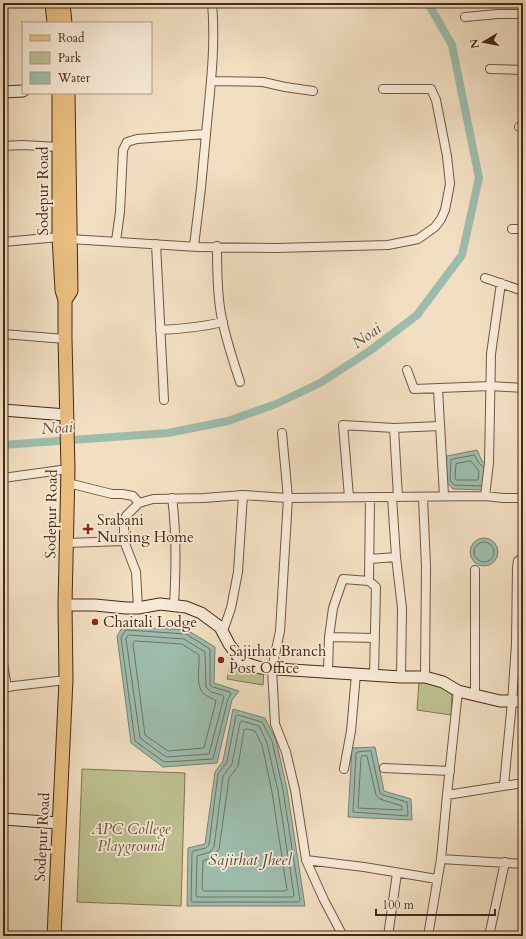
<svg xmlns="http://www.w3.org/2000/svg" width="526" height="939" viewBox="0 0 526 939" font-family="Cardo,serif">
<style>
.green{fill:#bdc191;stroke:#847453}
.water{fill:#9cbdad;stroke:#7b8170}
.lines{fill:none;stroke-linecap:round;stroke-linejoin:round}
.shore{stroke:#737261;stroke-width:1}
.canal{stroke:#9cbdad;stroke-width:8}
.street-casing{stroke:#745640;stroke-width:10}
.secondary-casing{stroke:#4a2815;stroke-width:13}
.primary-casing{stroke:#4a2815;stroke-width:15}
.street{stroke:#f7ead7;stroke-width:8}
.secondary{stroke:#f7ead7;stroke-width:11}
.primary{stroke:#e9c081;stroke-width:13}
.poi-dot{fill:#8f2418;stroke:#f7ead7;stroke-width:1.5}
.labels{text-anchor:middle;stroke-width:3.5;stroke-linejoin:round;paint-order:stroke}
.street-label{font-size:15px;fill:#4a2815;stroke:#f7ead7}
.poi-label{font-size:15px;fill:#4a2815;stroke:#f7ead7;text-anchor:start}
.park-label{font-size:15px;font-style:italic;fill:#674e34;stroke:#f7ead7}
.water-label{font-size:16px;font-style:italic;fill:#5e4d3b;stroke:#f7ead7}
</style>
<rect width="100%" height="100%" fill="#f2dfc2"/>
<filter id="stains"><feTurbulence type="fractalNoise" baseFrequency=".005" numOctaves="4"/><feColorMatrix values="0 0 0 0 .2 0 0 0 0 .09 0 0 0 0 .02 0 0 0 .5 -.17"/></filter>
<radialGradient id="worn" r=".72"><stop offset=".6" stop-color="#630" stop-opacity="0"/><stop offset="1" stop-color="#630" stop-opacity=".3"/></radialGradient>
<path class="green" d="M232,658L250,666L264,669L263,685L227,679Z
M419,682L437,683L452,692L451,715L417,710Z
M82,769L185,773L181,906L77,902Z"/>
<path class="water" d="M477,450L482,461L489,466L486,490L453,489L445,481L447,456Z
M470 552a14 14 0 1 1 28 0a14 14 0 1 1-28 0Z
M123,626L187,630L215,647L214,683L239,691L232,700L217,763L163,767L131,743L117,636Z
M233,709L265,718L276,740L287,789L305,906H187L188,848L205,844L215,772L223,761Z
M375,747L384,791L411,799L412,820L348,817L352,748Z"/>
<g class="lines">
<path class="shore" d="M471,461L479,471L478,480H456L455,478L456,464Z
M481,486L454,485L450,480L451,460L453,459L474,455L479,463L483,467
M474 552a10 10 0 1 1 20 0a10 10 0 1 1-20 0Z
M126,630L186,634L210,649V685L213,687L230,692L231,694L228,699L213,759L164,762L135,741L121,638Z
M129,635L184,639L205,652L206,687L211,692L222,695L224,697L209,754L166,757L140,738L126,639Z
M135,641L182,644L199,655C200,666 195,684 203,693C207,697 213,698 216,701L204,748L168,751L145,735L133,644Z
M238,715L262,722L272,741L283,790L300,900L298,902H193L191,901L192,853L193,851L206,848L209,845L218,774L227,762L236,716Z
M242,721L259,726L267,743L278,791L294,895L293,897H198L196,896L197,856L210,852L214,847L223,776L232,764L240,723Z
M247,729L255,731L262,745L272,792L287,890L285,891H204L202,889L203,861L214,856L219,849L229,778L238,766L244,730Z
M371,751L380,793L383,795L407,802L408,814L407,816L353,812L356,753L358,752Z
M367,756L376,795L380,799L402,806V810L358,808L361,758L362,756Z"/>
<path class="canal" d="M3,445L168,433L228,421L276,404L320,383L371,350L417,315L462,255L479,178L452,45L428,3"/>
<defs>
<path id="street" d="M465,17L498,14H523
M490,69L523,70
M212,81L263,82L285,87L313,91
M519,127H523
M3,146L22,145L59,147
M512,229H523
M116,241L120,212L123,150L127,142L137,139L206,134
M3,242L59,237L70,239L198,247L276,248L388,245L418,239L435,227L441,219L445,210L450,184L447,156L436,100L431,89H383
M156,244L164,400
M194,246C199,209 203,172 206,134C210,90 216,47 212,3
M217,246C217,269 217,292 221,314C225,337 233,360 240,382
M485,278L523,291
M160,330C182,329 202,327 223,322
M3,334L65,339
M407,370L414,389L491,386L523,388
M438,389L444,496
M394,428L398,497
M282,433L288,498L280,631L272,669L275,724L286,752L295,790L306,860L324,900L343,936
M3,478L68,469
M68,483L112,494H122L133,496L139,503
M243,495L288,498L485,496L503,498H523
M485,496L489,463L491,354L501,283
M349,497L343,425L394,428L440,426
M392,497L396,557L402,608L401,677
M423,497L426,566L425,677
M172,498C177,534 176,570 174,605
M124,541V526L126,516L139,503L153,499L204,498L243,495L238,572L231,608L223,631
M67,543L124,541L136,572L138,608
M370,559L396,557
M369,581L370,497
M329,637L375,638
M3,664L7,687
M328,672L329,637L333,608L343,579L369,581L376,587L374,675
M3,688L14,686L66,680
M458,691L447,795L523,783
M475,695V570
M384,768L450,771
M344,769L351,731L356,674
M504,785L512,702L516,644L517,567L518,561L523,557
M441,859L523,864
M306,860L364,867L437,879
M388,936L397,873
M428,936L441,859L447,795
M489,936L505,862"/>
<path id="secondary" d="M3,92L23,91
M3,410L66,415
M65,605H95L126,608H138L160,604L186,607L201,613L220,627L229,644L242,662L261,668L401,677H425L443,682L458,691L500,701H523
M3,819L59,823"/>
<path id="primary" d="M52,3L54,23
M63,3L65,23
M65,300L71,291L68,93
M54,936L66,680L65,605L68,469L65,339V300L62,290L59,237V93"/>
</defs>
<use href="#street" class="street-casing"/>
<use href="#secondary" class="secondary-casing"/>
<use href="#primary" class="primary-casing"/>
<use href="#street" class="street"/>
<use href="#secondary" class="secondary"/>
<use href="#primary" class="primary"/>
</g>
<g class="poi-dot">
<path d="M86 523h4v4h4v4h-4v4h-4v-4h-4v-4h4z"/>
<circle cx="95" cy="622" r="4"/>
<circle cx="221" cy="660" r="4"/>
</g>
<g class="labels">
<g class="street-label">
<text transform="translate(43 191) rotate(-90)" y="5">Sodepur Road</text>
<text transform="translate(51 514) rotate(-89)" y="5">Sodepur Road</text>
<text transform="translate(42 837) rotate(-87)" y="5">Sodepur Road</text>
</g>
<g class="poi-label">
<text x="97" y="525">Srabani<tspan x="97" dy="17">Nursing Home</tspan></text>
<text x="103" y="627">Chaitali Lodge</text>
<text x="229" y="656">Sajirhat Branch<tspan x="229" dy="17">Post Office</tspan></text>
</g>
<g class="park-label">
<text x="131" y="834">APC College<tspan x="131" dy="17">Playground</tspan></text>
</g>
<g class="water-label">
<text transform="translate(366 335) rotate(-36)" y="6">Noai</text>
<text transform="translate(57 427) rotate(-4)" y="6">Noai</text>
<text x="250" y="865">Sajirhat Jheel</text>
</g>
</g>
<rect width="526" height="939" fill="none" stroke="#f2dfc2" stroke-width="16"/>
<rect x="4" y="4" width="518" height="931" fill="none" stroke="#4a2815" stroke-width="2"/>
<rect x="8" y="8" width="510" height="923" fill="none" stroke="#4a2815"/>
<rect x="22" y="22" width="130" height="72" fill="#f7ead7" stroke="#b29c89"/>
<rect x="30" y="35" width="20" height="6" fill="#e9c081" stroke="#b29c89"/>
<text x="58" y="42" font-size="12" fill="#4a2815">Road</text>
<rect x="30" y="52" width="20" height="12" fill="#bdc191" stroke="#b29c89"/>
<text x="58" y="62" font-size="12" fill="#4a2815">Park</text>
<rect x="30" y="72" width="20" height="12" fill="#9cbdad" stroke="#b29c89"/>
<text x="58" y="82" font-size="12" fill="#4a2815">Water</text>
<g transform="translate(484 42) rotate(260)" stroke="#f7ead7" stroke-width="3" paint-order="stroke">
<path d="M0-3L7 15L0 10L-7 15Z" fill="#4a2815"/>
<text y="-6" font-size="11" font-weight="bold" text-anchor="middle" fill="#4a2815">N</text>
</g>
<path d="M376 909v6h119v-6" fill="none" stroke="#4a2815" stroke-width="2"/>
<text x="382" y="909" font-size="12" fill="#4a2815" stroke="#f7ead7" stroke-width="3" paint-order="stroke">100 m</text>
<rect width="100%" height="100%" filter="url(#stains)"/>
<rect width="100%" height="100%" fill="url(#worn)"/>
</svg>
